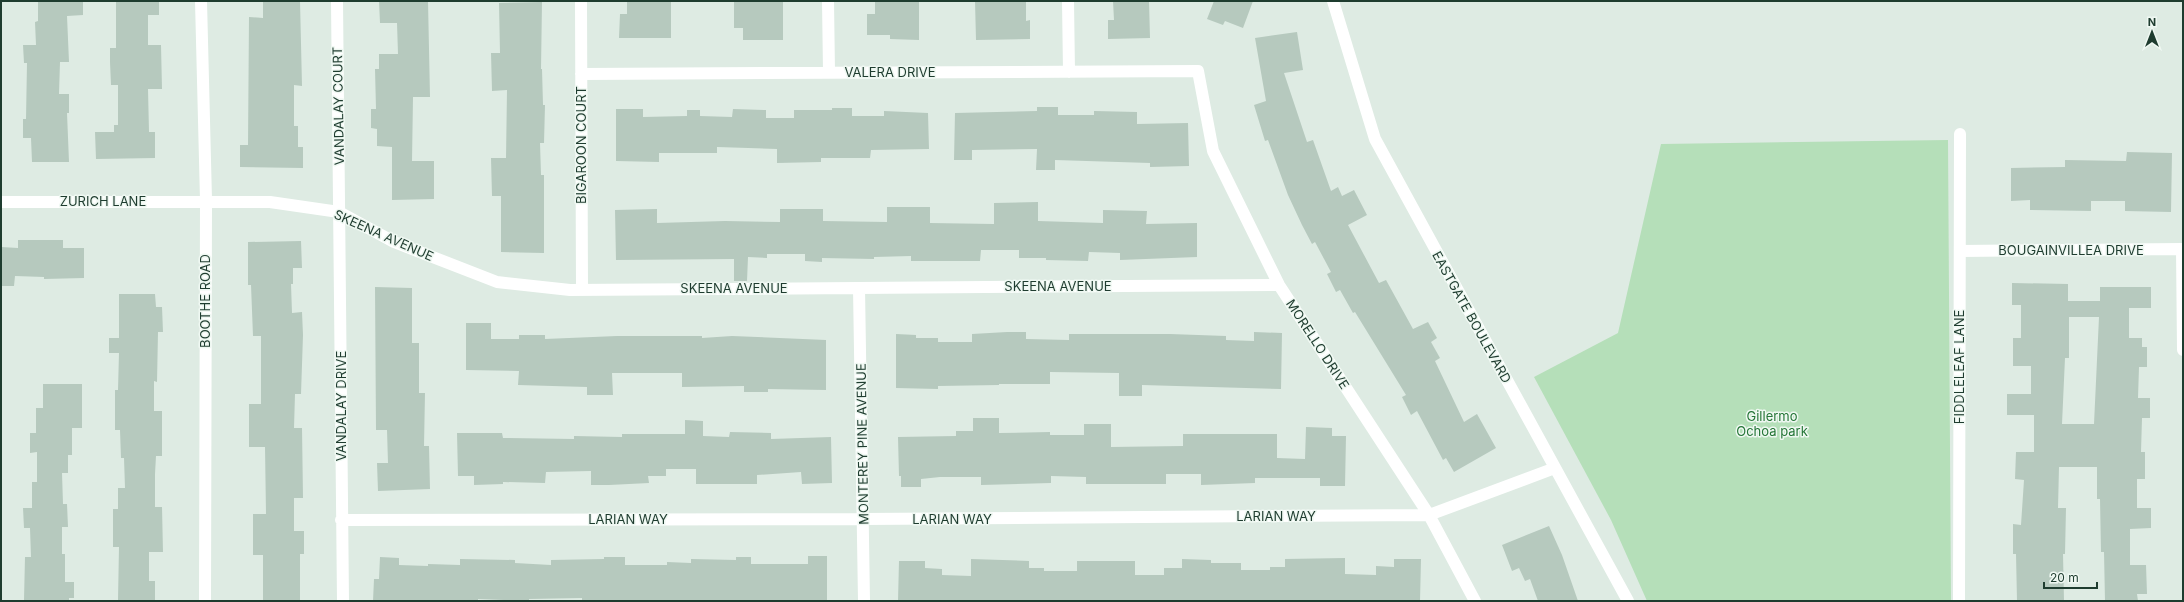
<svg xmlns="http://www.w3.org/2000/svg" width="2184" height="602" viewBox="0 0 2184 602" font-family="Inter,sans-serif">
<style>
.green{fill:#b5dfb9}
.building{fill:#b6c9be;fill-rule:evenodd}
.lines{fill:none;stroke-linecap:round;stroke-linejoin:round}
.minor{stroke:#fff;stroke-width:12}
.labels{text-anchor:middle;stroke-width:3;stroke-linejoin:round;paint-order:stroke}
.street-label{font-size:13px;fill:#1e3c2f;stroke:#eff8f2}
.park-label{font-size:13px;fill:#257637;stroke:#eff8f2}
</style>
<rect width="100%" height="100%" fill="#deebe3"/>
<path class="green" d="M1948,140L1951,601H1647L1611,520L1534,377L1618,333L1661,144Z"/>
<path class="building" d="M38,1H83V15L67,16L69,62H60L59,94H69V113H67L69,162H32L31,138H23V119H26L27,63H24L23,45H36L35,22L38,21Z
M116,1H159V15H148V45H161L162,89H148L149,132H155V158L96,159L95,132H114V125H118V85H111L110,62V48H116Z
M263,1H300L302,86L294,85V126H298V147H303V168L240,167V145H248L249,17L263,18Z
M379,1H428L430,97H413L412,161H434V199L392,200V147L377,146V129L371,128V109H376L375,69H379V54H398L397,23H380Z
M627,1H671V38H619L620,14H627Z
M875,1H919V40L890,39V35H867V14H875Z
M975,1H1026V21L1030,20V39L976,40Z
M1113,1H1149L1150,38L1108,39V20H1114Z
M1214,1H1253L1243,28L1225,21L1223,25L1207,19Z
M542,2L541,69H542L543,105H545L544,143H540L541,175H544V253L501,252V196H492L491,158H506L507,90L492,91L491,53H500L499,3Z
M734,2H783V40H743V28H734Z
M1297,32L1303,70L1284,73L1307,142L1313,140L1331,191L1338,187L1342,196L1354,190L1367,215L1348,225L1379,283L1386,280L1413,329L1428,322L1437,338L1431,342L1440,358L1435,361L1464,422L1477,414L1496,448L1454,472L1446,458L1443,460L1417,411L1411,415L1402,397L1406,395L1355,312L1353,313L1340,290L1336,292L1327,274L1331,272L1315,242L1312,244L1302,225L1288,195L1268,140L1265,141L1254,105L1266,101L1255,38Z
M1037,107H1058V115H1094V111L1137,112V124L1188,123L1189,166L1150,167V163L1055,160V170H1036L1037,149L972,150V160H954L955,113L1037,111Z
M832,108H852V116H884V111L928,113L929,149L871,150L870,158H821V162L777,163V149L717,147V153H659V162L616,161V109H643V117L687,116V110H700V116L732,117L733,109L766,110V118H794V110H832Z
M2127,152L2172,153L2171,212L2125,211V201H2091V211L2030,210V200L2011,201V168L2065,167V160L2126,161Z
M1038,202V221L1103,223V210L1147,211L1146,224L1197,223V257L1120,260V253L1089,252L1088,261L1046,260V258H1019V250H981L980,261H911V256L874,257V259L822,258V262L805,261V254H767V258L748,257L747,281H734V259L616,260L615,210L657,209V223L725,221L780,222V209H823V221L887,222V207H930V223L994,224V203Z
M18,240H63V248H84V278L44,279V277L15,276L14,286H1V247L18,248Z
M301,241L302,268H293V284H291L292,313L302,312L303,335L301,394H295L294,428H302L303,498H294V531H304V554H300V601H263V555H253V514H266L265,447H249V404H261V336H253L251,285H248V242Z
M2012,283L2068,284V301H2100V287H2151V308H2129V338H2142V347H2147V367H2139L2138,398H2150V418H2142L2141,452H2145V479H2137V508H2151V528L2130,529V565H2146L2147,594H2137L2138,601H2105L2104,552H2101L2100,499H2097V467H2059L2058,508H2066L2065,554H2063L2064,601H2017L2016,554H2013V524L2021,525L2024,480L2015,479L2016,452H2034V415H2007V394H2031V366H2013V338H2021V305H2012ZM2069,317H2099L2094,424H2062L2065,358H2069Z
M375,287L412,288V343H419V393H425L424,446H429L430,489L378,491L377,463H388L387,430H376Z
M119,294H155L156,307H162L163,332H158L157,382L154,381V411H162V456H156L155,474V507H162L163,552H149V581H155V601L118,600L119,547H113V509H118V488H125L124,458H121L120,430H115V390H118L119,353H109V338H119Z
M466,323H491V339H519V335H545V339L617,336H702V338L732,336L826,340V390L768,389V392H744V386L682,387V373H612L613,395H587V387L518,385L519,371L466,370Z
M1007,332H1026V339L1069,340V334H1170L1226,336V340L1254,341V332L1282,333L1281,389L1142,385V396H1119V373L1050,372V384H999V385L938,386V389L896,388V334L916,335V338H938V342H972V334Z
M43,384H82V428H72V455H68V473H62L63,504H67L68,527H62V554H65V582H74V598H69V601L24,600L25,557H31L30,528H24L23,508H32V482H37V452L30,453V433H36V408H43Z
M973,418H999V433L1050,432V435H1084V424H1111V447L1183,446V434H1277V458L1305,459L1306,427L1332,428V436H1346L1345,486H1320V478H1255V483L1201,485V474H1166V484H1086V477L1051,476V483L981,485V477H940L921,479V487H901V476H899L898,437L956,436V431H973Z
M685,420L703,421V436L729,437L730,432L771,433V439L831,437L832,483L802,484L801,472L757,475V484H696V469H666V476H648L649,483L609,485H591V471L546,472L545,483L503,482V484L474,485V476H458L457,433H502L503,438L574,439V436L622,437V434H685Z
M1549,526L1562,555L1578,601H1538L1530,579L1525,581L1519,568L1512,571L1502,545Z
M808,556H827V601H582V598L529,599V601L478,599V601H373L374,579H379L380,557L399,558V565L428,566V564L460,565V559L515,560V563L551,565V560L604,559V557H625V565H667V562L691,563V559L736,560V557H751V564H808Z
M1345,558V574L1376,575V566L1394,567V559H1421L1420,601H898L899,561H925V568L942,569V575L971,576V559L1029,561V568H1044V571H1077V561H1135V575H1164V568H1182V559L1211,560V563H1241V570H1270V567H1285V559Z"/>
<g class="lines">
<path class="minor" d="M201,1L206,200L205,601
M337,1L343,601
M581,1L582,289
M828,1L829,72
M1068,1L1069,72
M1333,1L1375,139L1628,601
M581,74L1198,71L1213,151L1279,285L1429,515L1475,601
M1,202H270L339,212L394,242L497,282L570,290L1279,285
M2182,249L2183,350
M1960,251L2183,249
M859,288L864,601
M341,520L863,519L1429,515L1555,468
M1959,601L1960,134"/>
</g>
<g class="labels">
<g class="street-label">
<text x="890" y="77">VALERA DRIVE</text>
<text transform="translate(338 106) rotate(-91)" y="5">VANDALAY COURT</text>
<text transform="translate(581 145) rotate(-90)" y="5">BIGAROON COURT</text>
<text x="103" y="206">ZURICH LANE</text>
<text transform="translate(384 235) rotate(24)" y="5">SKEENA AVENUE</text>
<text x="2071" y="255">BOUGAINVILLEA DRIVE</text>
<text x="1058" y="291">SKEENA AVENUE</text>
<text x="734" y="293">SKEENA AVENUE</text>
<text transform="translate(205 301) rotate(-90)" y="5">BOOTHE ROAD</text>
<text transform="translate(1472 317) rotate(61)" y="5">EASTGATE BOULEVARD</text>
<text transform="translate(1318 344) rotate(57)" y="5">MORELLO DRIVE</text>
<text transform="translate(1959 367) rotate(-90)" y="5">FIDDLELEAF LANE</text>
<text transform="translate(341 406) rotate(-90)" y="5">VANDALAY DRIVE</text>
<text transform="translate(862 444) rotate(-91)" y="5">MONTEREY PINE AVENUE</text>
<text x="1276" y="521">LARIAN WAY</text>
<text x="628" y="524">LARIAN WAY</text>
<text x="952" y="524">LARIAN WAY</text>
</g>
<g class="park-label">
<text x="1772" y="421">Gillermo<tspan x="1772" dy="15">Ochoa park</tspan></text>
</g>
</g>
<rect width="2184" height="602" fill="none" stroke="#1e3c2f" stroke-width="4"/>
<g transform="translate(2152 32)" stroke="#eff8f2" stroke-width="3" paint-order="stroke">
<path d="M0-3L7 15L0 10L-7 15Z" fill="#1e3c2f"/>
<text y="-6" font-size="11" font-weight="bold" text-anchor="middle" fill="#1e3c2f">N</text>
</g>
<path d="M2044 582v6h53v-6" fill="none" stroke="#1e3c2f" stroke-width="2"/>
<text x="2050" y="582" font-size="12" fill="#1e3c2f" stroke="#eff8f2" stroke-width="3" paint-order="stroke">20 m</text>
</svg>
